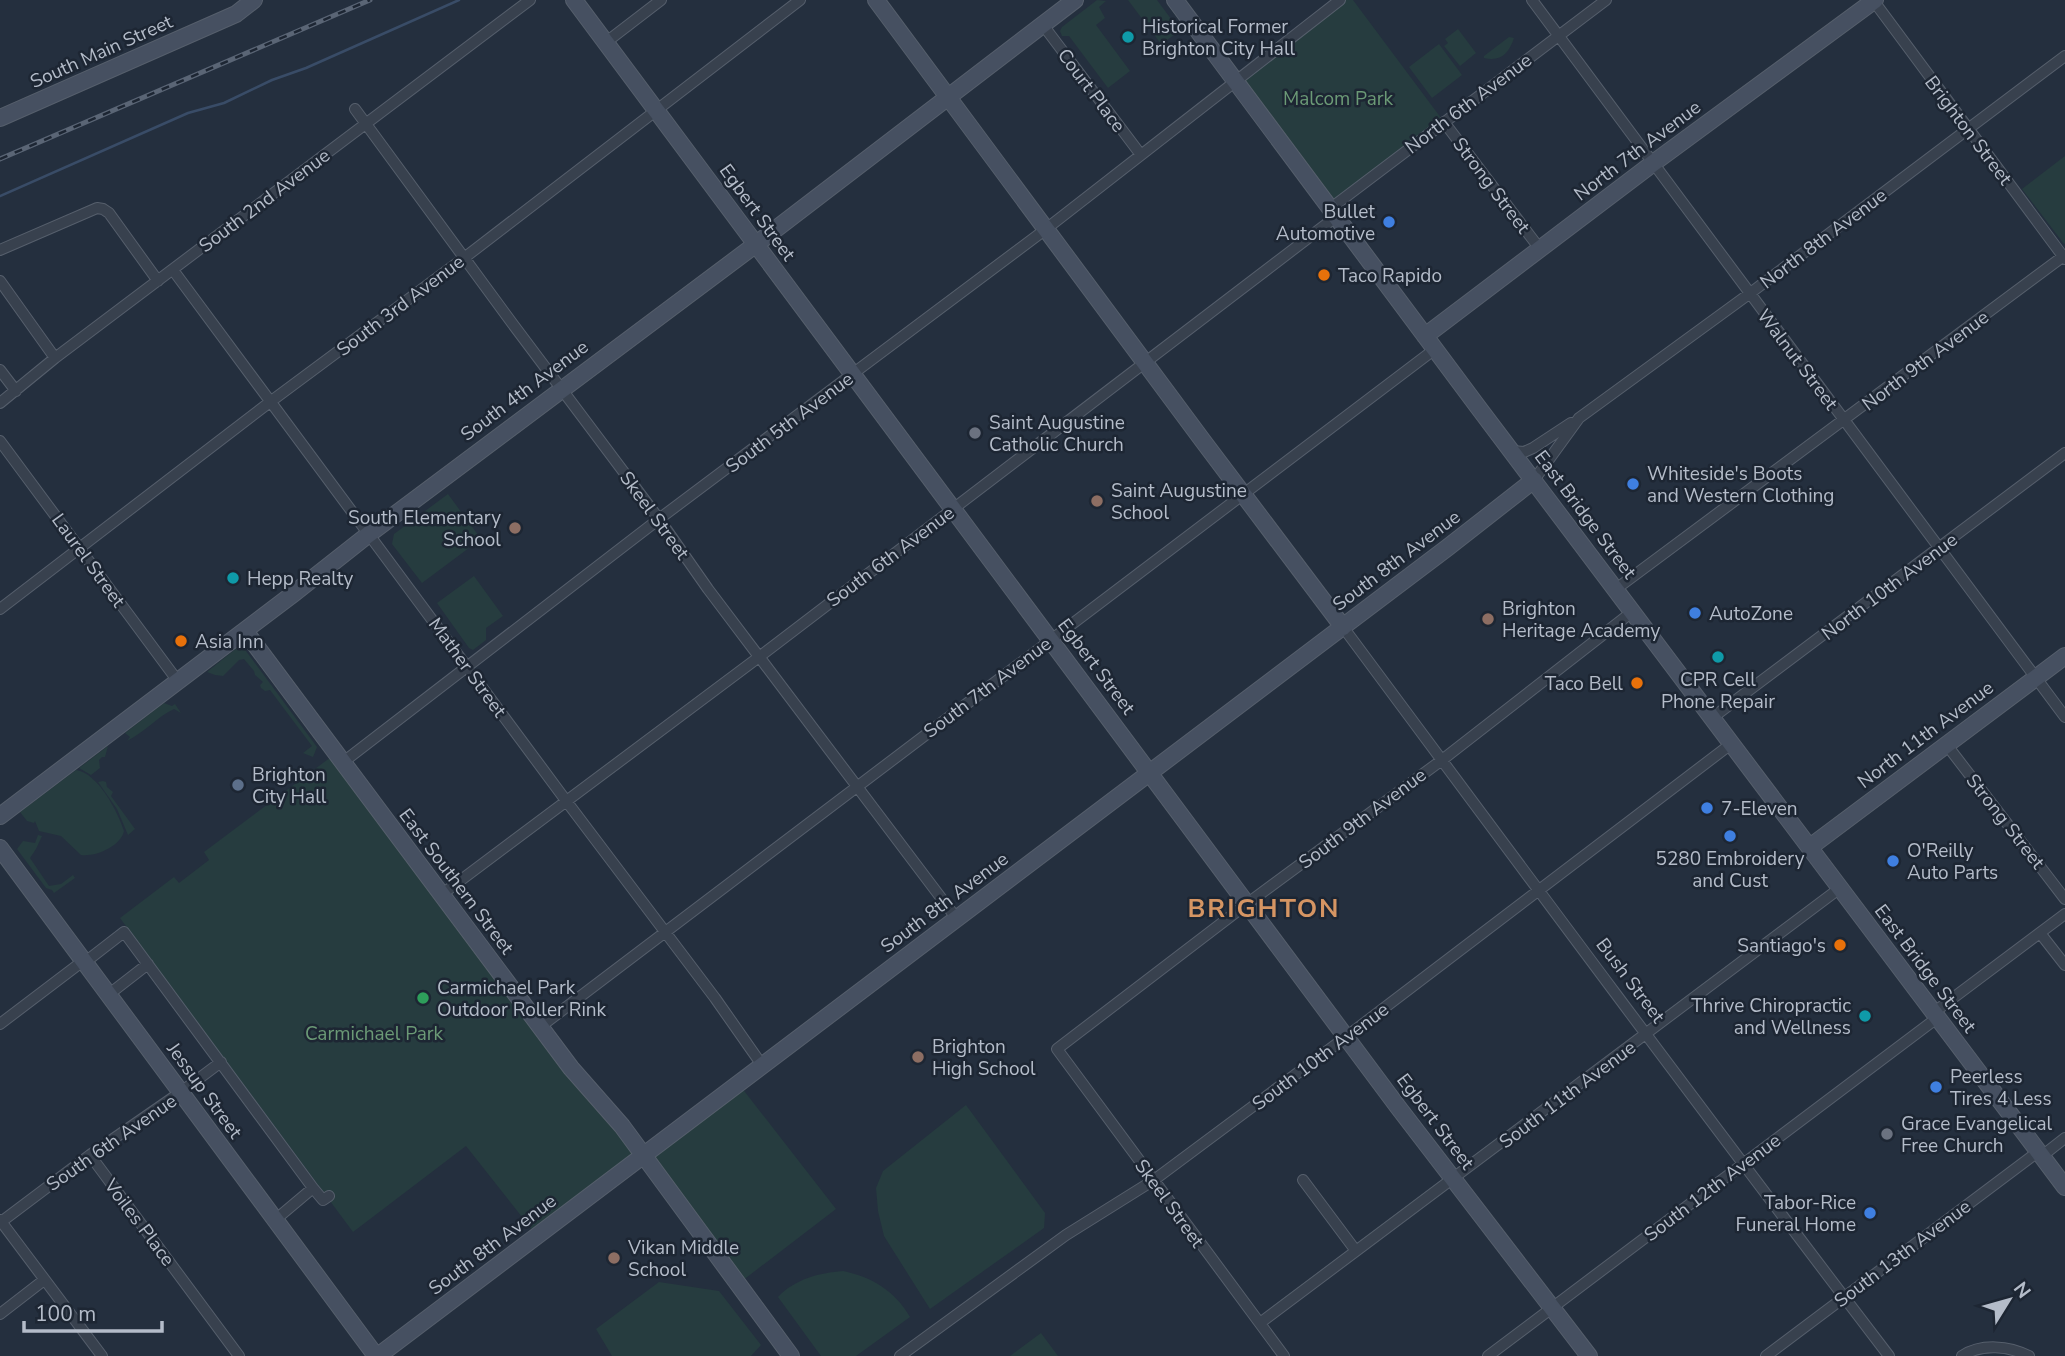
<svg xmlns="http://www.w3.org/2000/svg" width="2065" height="1356" viewBox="0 0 2065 1356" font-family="'Nunito Sans',sans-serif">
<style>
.green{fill:#263c3f}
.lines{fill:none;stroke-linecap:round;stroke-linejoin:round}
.stream{stroke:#394c67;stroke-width:2.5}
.street-casing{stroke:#565f6c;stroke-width:12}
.secondary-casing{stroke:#565f6c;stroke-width:18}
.street{stroke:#38414e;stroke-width:10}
.secondary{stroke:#465061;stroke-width:16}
.rail-casing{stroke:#5a6575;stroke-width:5}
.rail{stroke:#1d2633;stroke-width:2.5;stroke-dasharray:8;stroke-linecap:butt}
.culture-dot{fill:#0f9aa8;stroke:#1d2633;stroke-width:2.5}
.shop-dot{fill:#3f7fe0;stroke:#1d2633;stroke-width:2.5}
.food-dot{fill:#e8710a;stroke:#1d2633;stroke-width:2.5}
.worship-dot{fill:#6b7280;stroke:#1d2633;stroke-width:2.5}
.education-dot{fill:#8d6e63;stroke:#1d2633;stroke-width:2.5}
.service-dot{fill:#5c6f8a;stroke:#1d2633;stroke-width:2.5}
.leisure-dot{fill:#2e9e5b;stroke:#1d2633;stroke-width:2.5}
.labels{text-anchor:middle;stroke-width:5;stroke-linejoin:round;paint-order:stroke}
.poi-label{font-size:19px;fill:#b4bcc9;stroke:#1d2633;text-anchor:start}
.street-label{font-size:19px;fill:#b4bcc9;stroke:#1d2633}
.park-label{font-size:19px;fill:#6b9a76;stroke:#1d2633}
.district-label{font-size:26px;font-weight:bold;letter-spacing:2px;fill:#d59563;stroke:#1d2633}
</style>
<rect width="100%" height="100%" fill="#242f3e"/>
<path class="green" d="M1097,0L1106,1L1099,7L1105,18L1096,25L1130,71L1108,88L1069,36H1062L1060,31L1062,27Z
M1128,0H1157L1180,31L1161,44Z
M1340,0H1353L1444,122L1331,208L1237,81Z
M1458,29L1476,53L1460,66L1444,46L1448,43L1445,39Z
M1509,37L1514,38C1509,53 1501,62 1484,58V56Z
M1439,44L1462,75L1432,98L1409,67Z
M2065,156V243L2064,244L2022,189Z
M448,494L481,539L422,583L392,544L394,534Z
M474,576L503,616L486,628V640L473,650L469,648L437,603Z
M238,647H243L317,747L313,757L303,753L312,746L270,690L265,691L261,688L260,685L263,682L255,675L254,671L244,659L239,660L223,676L215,675L207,672Z
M164,703L172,706L175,704L181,713L174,709C157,717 145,732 127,741L130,737L125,733Z
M108,746L105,757H102L99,760L100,768L91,775L79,768Z
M335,754L643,1155L738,1083L836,1209L738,1284L643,1156L537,1236L466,1146L353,1232L120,918L174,877L179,883L209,860L204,852Z
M76,770C98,773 118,812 124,831C121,846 96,857 81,855L61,836L39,831L35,821L34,823L27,821L20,812Z
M103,781L106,782L107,787L113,792L111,796L135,829L128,835L117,809L98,782Z
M38,835L42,836L36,849L30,858L49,886L61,884L73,875L75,878L54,893L52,890L46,888L17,849L23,841L35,843Z
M966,1105L1045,1213L1044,1228L930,1309L884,1236L878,1211L876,1188L883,1171Z
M843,1271C872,1277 895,1291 910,1317L856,1356H821L778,1297C795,1279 819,1273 843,1271Z
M659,1282L719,1291L761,1345L751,1356H612L596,1329Z
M1041,1333L1058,1356H1010Z"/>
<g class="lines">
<path class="stream" d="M0,196L188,113L224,103L272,80L306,68L459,0"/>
<defs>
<path id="street" d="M1532,0L2065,717
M1873,0L2065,259
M1043,25L1141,155
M605,43L661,0
M355,109L512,323L659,519L708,589L957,919
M1444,122L1540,249
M1331,208L1606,0
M0,250L97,208L103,209L109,213L158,281
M173,270L567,802L715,998L762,1065
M0,281L55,358
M0,370L16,391
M0,403L55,358L530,0
M0,441L177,680
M1512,451L1524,452L1533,448L1571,423
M1534,480L1579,418L1749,294L2065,56
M1616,589L2065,255
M0,609L270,402L464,258L800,0
M1343,627C1524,871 1705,1115 1889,1356
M1712,718L2065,453
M1946,744L2065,899
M342,763L659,519L1046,229L1340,0
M441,895L759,657L1337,216
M2040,933L2065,965
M84,963L124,932L313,1188
M108,995L148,964
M1933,1013L2065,914
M0,1024L83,961
M540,1027L1435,349
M90,1155L239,1356
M2042,1156L2065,1138
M1303,1180L1356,1251
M0,1220L102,1356
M275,1220L313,1188L323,1200L329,1196
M1,1222L90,1155L181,1092L221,1062
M0,1314L44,1280
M1260,1323L1840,888
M900,1356L1066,1235L1154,1180L1346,1037L1731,744
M1284,1356L1057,1049L1248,903L1442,760L1632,612
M1488,1356L1937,1018
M1766,1356L2039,1151
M1962,1356C1982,1343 2009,1346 2029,1356"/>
<path id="secondary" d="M574,0L1398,1107L1589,1356
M876,0L1203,441L1343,627
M1175,0L1478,407L2065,1187
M0,118L236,14L254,0
M1425,336L1652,164L1875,0
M245,631L571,1068L622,1126L791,1356
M0,816L293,594L369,534L755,245L1075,0
M1810,847L2065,656
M0,848L376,1356
M378,1356L1447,548L1534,480"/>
</defs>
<use href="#street" class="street-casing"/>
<use href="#secondary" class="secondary-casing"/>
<use href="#street" class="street"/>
<use href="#secondary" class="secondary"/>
<defs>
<path id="rail" d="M0,159L370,0"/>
</defs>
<use href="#rail" class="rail-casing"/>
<use href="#rail" class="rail"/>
</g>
<g class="culture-dot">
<circle cx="1128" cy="37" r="7"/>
<circle cx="233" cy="578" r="7"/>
<circle cx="1718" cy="657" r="7"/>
<circle cx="1865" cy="1016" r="7"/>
</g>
<g class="shop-dot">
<circle cx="1389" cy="222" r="7"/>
<circle cx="1633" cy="484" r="7"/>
<circle cx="1695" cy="613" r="7"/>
<circle cx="1707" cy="808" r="7"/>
<circle cx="1730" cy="836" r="7"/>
<circle cx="1893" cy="861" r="7"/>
<circle cx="1936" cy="1087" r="7"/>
<circle cx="1870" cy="1213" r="7"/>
</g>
<g class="food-dot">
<circle cx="1324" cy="275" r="7"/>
<circle cx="181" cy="641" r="7"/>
<circle cx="1637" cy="683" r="7"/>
<circle cx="1840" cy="945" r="7"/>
</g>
<g class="worship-dot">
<circle cx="975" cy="433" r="7"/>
<circle cx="1887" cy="1134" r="7"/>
</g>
<g class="education-dot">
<circle cx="1097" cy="501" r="7"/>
<circle cx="515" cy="528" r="7"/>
<circle cx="1488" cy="619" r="7"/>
<circle cx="918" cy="1057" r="7"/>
<circle cx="614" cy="1258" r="7"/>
</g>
<circle class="service-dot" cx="238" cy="785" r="7"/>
<circle class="leisure-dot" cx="423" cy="998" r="7"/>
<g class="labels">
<g class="poi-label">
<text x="1142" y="33">Historical Former<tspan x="1142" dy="22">Brighton City Hall</tspan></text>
<text x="1375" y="218" text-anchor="end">Bullet<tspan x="1375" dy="22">Automotive</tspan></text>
<text x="1338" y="282">Taco Rapido</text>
<text x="989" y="429">Saint Augustine<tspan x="989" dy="22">Catholic Church</tspan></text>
<text x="1647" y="480">Whiteside's Boots<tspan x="1647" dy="22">and Western Clothing</tspan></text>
<text x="1111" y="497">Saint Augustine<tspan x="1111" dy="22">School</tspan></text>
<text x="501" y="524" text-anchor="end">South Elementary<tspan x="501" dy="22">School</tspan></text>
<text x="247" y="585">Hepp Realty</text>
<text x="1502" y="615">Brighton<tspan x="1502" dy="22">Heritage Academy</tspan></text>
<text x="1709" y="620">AutoZone</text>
<text x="195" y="648">Asia Inn</text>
<text x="1718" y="686" text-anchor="middle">CPR Cell<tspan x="1718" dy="22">Phone Repair</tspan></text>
<text x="1623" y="690" text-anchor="end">Taco Bell</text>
<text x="252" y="781">Brighton<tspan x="252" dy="22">City Hall</tspan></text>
<text x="1721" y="815">7-Eleven</text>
<text x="1907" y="857">O'Reilly<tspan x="1907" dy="22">Auto Parts</tspan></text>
<text x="1730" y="865" text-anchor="middle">5280 Embroidery<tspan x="1730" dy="22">and Cust</tspan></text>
<text x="1826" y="952" text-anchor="end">Santiago's</text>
<text x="437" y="994">Carmichael Park<tspan x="437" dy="22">Outdoor Roller Rink</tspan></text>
<text x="1851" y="1012" text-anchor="end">Thrive Chiropractic<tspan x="1851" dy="22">and Wellness</tspan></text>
<text x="932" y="1053">Brighton<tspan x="932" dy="22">High School</tspan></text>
<text x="1950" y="1083">Peerless<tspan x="1950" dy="22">Tires 4 Less</tspan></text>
<text x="1901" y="1130">Grace Evangelical<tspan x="1901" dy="22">Free Church</tspan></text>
<text x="1856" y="1209" text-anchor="end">Tabor-Rice<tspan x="1856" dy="22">Funeral Home</tspan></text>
<text x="628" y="1254">Vikan Middle<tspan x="628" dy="22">School</tspan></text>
</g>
<g class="street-label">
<text transform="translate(101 51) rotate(-24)" y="7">South Main Street</text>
<text transform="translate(1092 90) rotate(53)" y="7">Court Place</text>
<text transform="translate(1468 103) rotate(-37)" y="7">North 6th Avenue</text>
<text transform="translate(1969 130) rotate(53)" y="7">Brighton Street</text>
<text transform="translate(1637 150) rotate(-37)" y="7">North 7th Avenue</text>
<text transform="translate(1492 185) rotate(53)" y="7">Strong Street</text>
<text transform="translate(264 200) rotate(-37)" y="7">South 2nd Avenue</text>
<text transform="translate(758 212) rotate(54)" y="7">Egbert Street</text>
<text transform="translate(1823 238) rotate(-37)" y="7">North 8th Avenue</text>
<text transform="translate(400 305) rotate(-37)" y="7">South 3rd Avenue</text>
<text transform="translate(1798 359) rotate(53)" y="7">Walnut Street</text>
<text transform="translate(1925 360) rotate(-37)" y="7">North 9th Avenue</text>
<text transform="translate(524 390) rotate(-37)" y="7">South 4th Avenue</text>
<text transform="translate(789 422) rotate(-37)" y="7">South 5th Avenue</text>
<text transform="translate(1586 514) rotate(53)" y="7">East Bridge Street</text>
<text transform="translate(655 515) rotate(54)" y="7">Skeel Street</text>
<text transform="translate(890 556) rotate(-37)" y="7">South 6th Avenue</text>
<text transform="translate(89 560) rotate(54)" y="7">Laurel Street</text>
<text transform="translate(1396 560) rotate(-37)" y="7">South 8th Avenue</text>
<text transform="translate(1889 586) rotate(-37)" y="7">North 10th Avenue</text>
<text transform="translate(1097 666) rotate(53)" y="7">Egbert Street</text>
<text transform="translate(468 667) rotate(54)" y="7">Mather Street</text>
<text transform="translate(987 687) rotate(-37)" y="7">South 7th Avenue</text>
<text transform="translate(1925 734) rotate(-37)" y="7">North 11th Avenue</text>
<text transform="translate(1362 818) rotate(-37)" y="7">South 9th Avenue</text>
<text transform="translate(2006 821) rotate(52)" y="7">Strong Street</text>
<text transform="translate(457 881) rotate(53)" y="7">East Southern Street</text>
<text transform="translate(944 902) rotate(-37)" y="7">South 8th Avenue</text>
<text transform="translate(1926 968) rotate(53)" y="7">East Bridge Street</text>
<text transform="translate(1631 980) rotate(53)" y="7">Bush Street</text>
<text transform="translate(1320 1056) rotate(-37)" y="7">South 10th Avenue</text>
<text transform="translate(205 1090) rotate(54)" y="7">Jessup Street</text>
<text transform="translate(1567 1094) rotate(-37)" y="7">South 11th Avenue</text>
<text transform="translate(1436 1121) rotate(53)" y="7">Egbert Street</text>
<text transform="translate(111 1142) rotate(-35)" y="7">South 6th Avenue</text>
<text transform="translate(1712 1187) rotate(-37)" y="7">South 12th Avenue</text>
<text transform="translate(1170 1203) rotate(54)" y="7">Skeel Street</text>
<text transform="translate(140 1222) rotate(53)" y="7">Voiles Place</text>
<text transform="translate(492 1244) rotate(-37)" y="7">South 8th Avenue</text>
<text transform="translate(1902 1253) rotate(-37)" y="7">South 13th Avenue</text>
</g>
<g class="park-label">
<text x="1338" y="105">Malcom Park</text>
<text x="374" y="1040">Carmichael Park</text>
</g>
<g class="district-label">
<text x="1264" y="917">BRIGHTON</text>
</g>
</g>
<g transform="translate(2009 1300) rotate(53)" stroke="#1d2633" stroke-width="5" paint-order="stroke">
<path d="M0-5L12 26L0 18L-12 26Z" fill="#b4bcc9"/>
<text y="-10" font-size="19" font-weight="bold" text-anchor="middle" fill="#b4bcc9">N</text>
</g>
<path d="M24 1321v10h138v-10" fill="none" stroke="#b4bcc9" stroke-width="3.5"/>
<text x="35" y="1321" font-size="21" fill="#b4bcc9" stroke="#1d2633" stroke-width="5" paint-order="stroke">100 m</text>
</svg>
